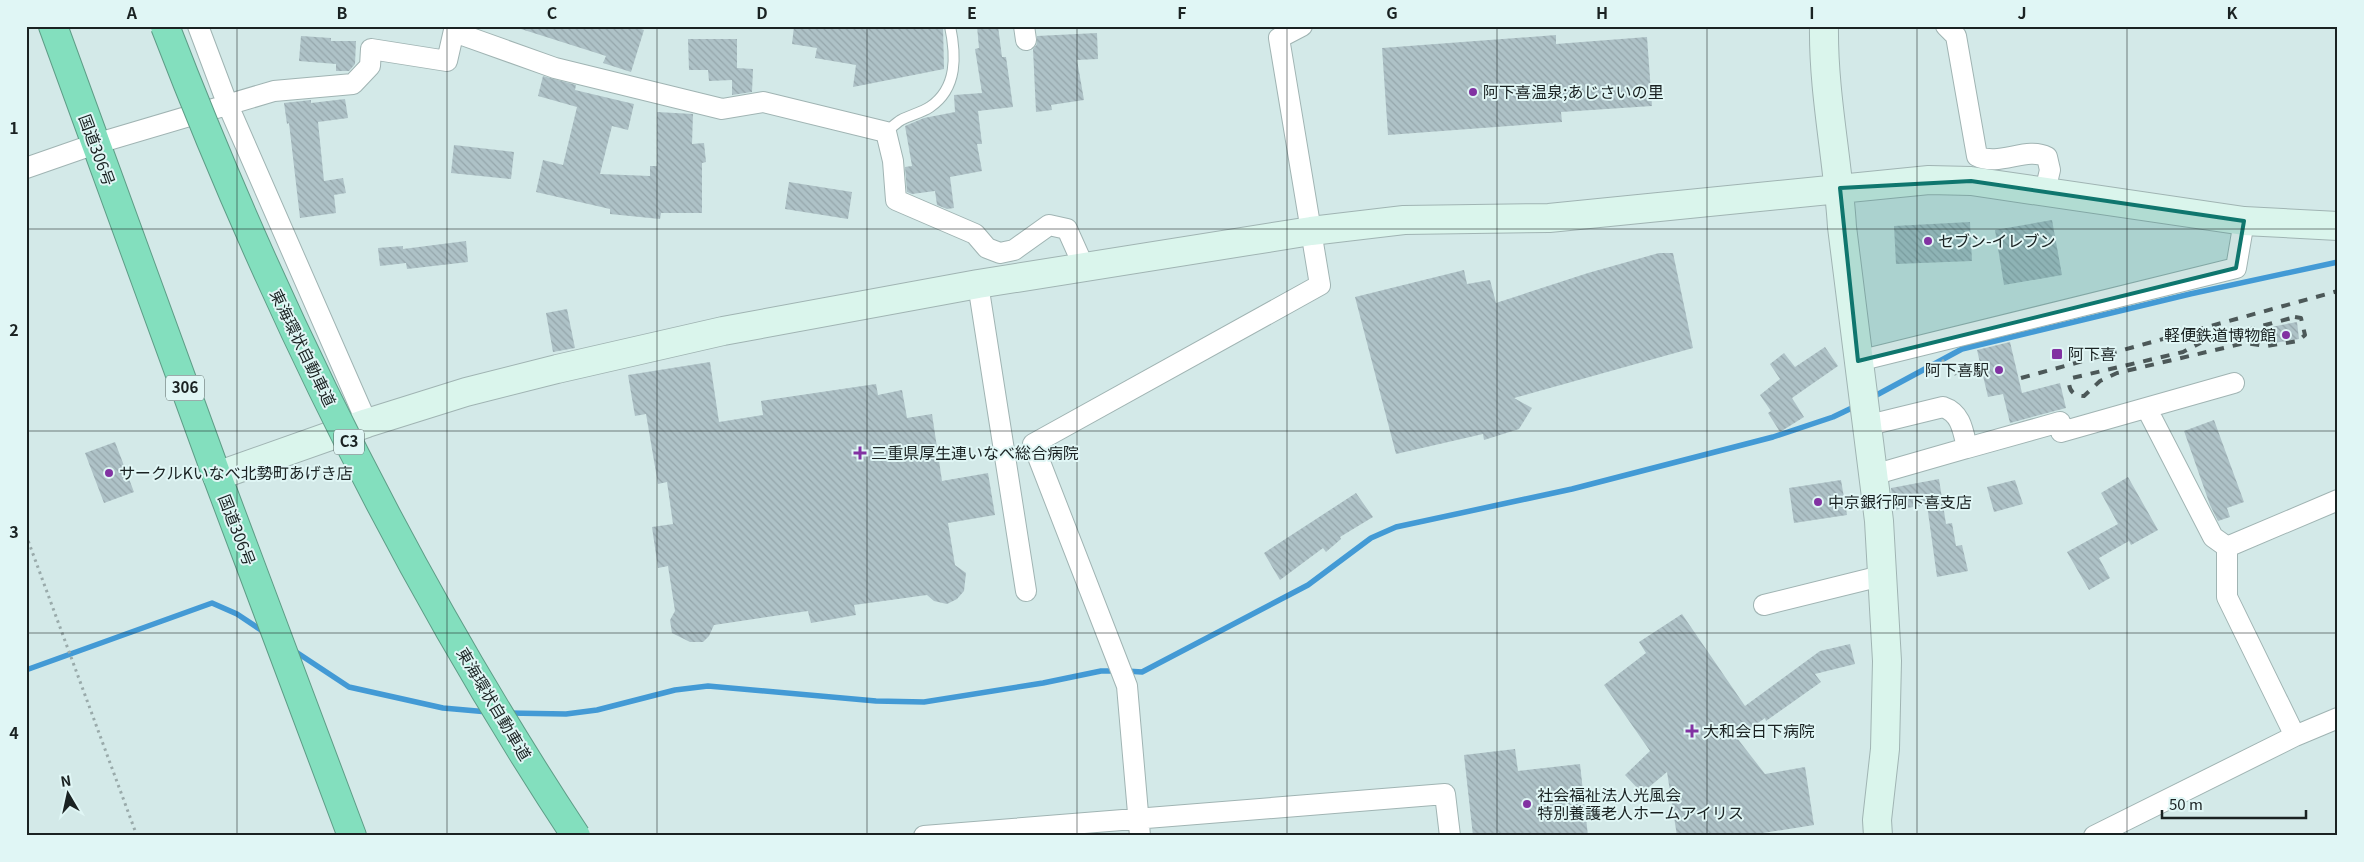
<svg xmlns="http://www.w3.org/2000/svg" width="2364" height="862" viewBox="0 0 2364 862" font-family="Georgia,'Noto Sans JP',serif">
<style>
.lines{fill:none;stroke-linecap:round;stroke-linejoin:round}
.stream{stroke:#439ad5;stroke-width:5.5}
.building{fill:url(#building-back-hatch)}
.lane-casing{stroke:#a0b4b3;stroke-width:12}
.street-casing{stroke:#a0b4b3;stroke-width:22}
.secondary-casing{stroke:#a0b4b3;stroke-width:30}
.highway-casing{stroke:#5e9d87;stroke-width:30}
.path{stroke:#9aa;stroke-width:3;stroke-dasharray:2.5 4;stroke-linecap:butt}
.lane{stroke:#fff;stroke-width:10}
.street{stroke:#fff;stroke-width:20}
.secondary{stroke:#daf5ec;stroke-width:28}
.highway{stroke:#83dfbe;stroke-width:28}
.rail{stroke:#4c5858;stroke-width:4;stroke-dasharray:9 9;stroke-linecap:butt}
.highway-bridge-casing{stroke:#5e9d87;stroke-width:30;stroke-linecap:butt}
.highway-bridge{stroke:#83dfbe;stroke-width:28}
.marked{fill:#0f766e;fill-opacity:0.2;stroke:#0f766e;stroke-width:4;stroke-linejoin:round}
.grid{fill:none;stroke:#1a2222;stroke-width:1;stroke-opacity:0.55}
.poi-dot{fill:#8232a2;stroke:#e0f6f5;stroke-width:2}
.labels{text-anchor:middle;stroke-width:4;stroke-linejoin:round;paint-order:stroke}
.shield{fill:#e0f6f5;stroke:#556261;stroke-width:1}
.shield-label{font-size:15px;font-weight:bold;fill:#1a2222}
.poi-label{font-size:16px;fill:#1a2222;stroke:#e0f6f5;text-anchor:start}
.street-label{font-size:16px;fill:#1a2222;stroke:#e0f6f5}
.neatline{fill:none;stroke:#1a2222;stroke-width:2}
.grid-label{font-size:16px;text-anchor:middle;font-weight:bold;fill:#1a2222}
</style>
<defs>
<pattern id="building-back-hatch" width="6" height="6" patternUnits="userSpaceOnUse" patternTransform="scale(1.25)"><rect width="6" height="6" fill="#aec2c7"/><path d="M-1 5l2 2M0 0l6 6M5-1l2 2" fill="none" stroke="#95a6ab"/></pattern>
</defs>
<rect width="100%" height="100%" fill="#d3e9e8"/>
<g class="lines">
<path class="stream" d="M1871,398L1962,349L2190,294L2338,262
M293,650L349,687L443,708L488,712
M26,670L212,603L237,614L264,632
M1126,671L1142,672L1308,585L1371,538L1396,527L1572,489L1773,437L1833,417L1856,406
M507,713L566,714L597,710L675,690L708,686L876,701L924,702L1043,683L1101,671H1116"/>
</g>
<path class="building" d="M521,26H632L644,30L631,72L603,63L606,56L521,29Z
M794,26H943L944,69L853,87L856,65L815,58L817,48L792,44Z
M977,26H998L1002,57H1006L1013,107L978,111L982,144H977L982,171L950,177L954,208L947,209L937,205L935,191L912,194L907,192L905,167L912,166L905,126L924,118L955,112L954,95L982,93L975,49L979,48Z
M1097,33L1098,59L1077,60L1084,100L1051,105L1052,110L1036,112L1033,49L1037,44V36Z
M1556,35V44L1647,37L1652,106L1561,112L1562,122L1388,135L1382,48Z
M301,36L331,38V41H356L355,64L349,71H336V64L299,61Z
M688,39H737V68L753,69L752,92L732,95V80L709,81L708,70H689Z
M543,76L576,85L575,90L634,104L628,130L612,126L600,174L650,176V166H657V112L693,114L692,144L704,143L706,162L702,163V213H661L660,219L610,214V209L536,192L543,160L563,165L577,107L538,96Z
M345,99L348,118L318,122L324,181L343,178L346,193L334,195L336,213L300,218L289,123L287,124L284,103L311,100V103Z
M454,145L514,152L511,179L451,173Z
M789,182L852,192L848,219L785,209Z
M2052,220L2062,275L2004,285L1995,230Z
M1970,222L1972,261L1896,264L1894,226Z
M466,241L468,262L407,269L406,263L380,266L378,248L403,246V249Z
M1659,253H1673L1693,348L1514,398L1532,408L1519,429L1484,440L1483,434L1396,454L1355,297L1464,270L1467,284L1490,280L1496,303L1588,273Z
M567,309L575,348L553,352L546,313Z
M2297,322L2299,339L2274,343L2271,327Z
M2010,342L2022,393L2060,383L2066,408L2010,423L2003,394L1988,397L1977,350Z
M1825,347L1838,366L1792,398L1804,417L1780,432L1768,413L1771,411L1760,395L1780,379L1770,364L1784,353L1795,367Z
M710,362L719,422L763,415L761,401L876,384L878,395L902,390L907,418L932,414L942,481L988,473L995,515L948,523L955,565L966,573L964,591L957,599L947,604L934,601L927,595L854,605L856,615L811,623L808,611L714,625L709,636L703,642H690L672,633L670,620L675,611L668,566L658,568L652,527L673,524L667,482L658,484L646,414L635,416L628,375Z
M2214,420L2244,502L2227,508L2230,517L2218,521L2210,505L2184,431Z
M115,442L134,492L104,503L85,453Z
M2128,477L2158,530L2131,545L2129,541L2099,558L2110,578L2089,590L2067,552L2118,524L2101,493Z
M1939,479L1946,524L1952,523L1956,546L1962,545L1968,571L1937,577L1927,505L1893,510L1891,488Z
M1841,480L1847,515L1794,523L1789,488Z
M2015,480L2023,504L1994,512L1987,487Z
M1356,493L1373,517L1340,537L1341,539L1326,552L1323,548L1280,580L1264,553Z
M1682,614L1745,706L1820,651L1850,644L1855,664L1815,674L1821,682L1766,721L1765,718L1737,738L1765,774L1805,767L1814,825L1744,836H1677L1667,772L1642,793L1625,775L1650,751L1604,685L1646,653L1639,642Z
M1515,749L1518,771L1580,764L1588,836H1473L1464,755Z"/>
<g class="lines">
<defs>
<path id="lane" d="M886,132C891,128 896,123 901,120C910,115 921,113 930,107C958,88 956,55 950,26"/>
<path id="street" d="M198,26L227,103L367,423
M1024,26L1026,40
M1946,26L1956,36L1977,156C1999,167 2027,146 2047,157L2050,170L2045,191
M454,32L555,68L722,109L763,102L886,132L893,161L896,200L975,234L987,248L1000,253L1014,250L1049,225L1067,229L1084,267
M26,168L95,144L274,91L353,84L370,66L371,49L447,61L455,26
M978,284L1026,591
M1858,361L2236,268L2244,221
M2147,409L2213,537L2227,547
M1865,426L1943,407C1961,413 1963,430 1967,448L1873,475
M1967,448L2060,422L2061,432L2234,383
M2227,547V597L2295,736
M2227,547L2338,500
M1764,605L1881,576
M924,836L1445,794L1450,836
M1140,836L1127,686L1033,444L1320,285L1279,38L1302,26
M2094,836L2295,736L2338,718"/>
<path id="secondary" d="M1824,26C1823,93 1838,160 1842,227L1879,521L1887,661L1885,749L1877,820L1878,836
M217,476L367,423L466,392L557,369L723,331L978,284L1311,231L1404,220L1549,218L1929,180L1971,181L2244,221L2338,226"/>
<path id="highway" d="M53,26L217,476L352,836"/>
</defs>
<use href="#lane" class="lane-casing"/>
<use href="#street" class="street-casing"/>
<use href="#secondary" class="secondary-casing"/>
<use href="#highway" class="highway-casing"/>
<path class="path" d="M1942,360L1956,375
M26,535L137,836"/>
<use href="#lane" class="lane"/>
<use href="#street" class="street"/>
<use href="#secondary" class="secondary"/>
<use href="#highway" class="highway"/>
<path class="rail" d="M2295,317L2301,318L2305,335L2298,341L2267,346L2245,343L2117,373L2100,381L2084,396C2075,396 2069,392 2069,382L2072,378L2183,352L2202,342Z
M2250,337L2272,333
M2021,378L2338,291"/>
<defs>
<path id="highway-bridge" d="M165,26C274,309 409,583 576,836"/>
</defs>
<use href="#highway-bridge" class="highway-bridge-casing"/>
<use href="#highway-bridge" class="highway-bridge"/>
</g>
<path class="marked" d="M1971,181L2244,221L2236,268L1858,361L1840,188Z"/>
<path class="grid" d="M237,26V836M447,26V836M657,26V836M867,26V836M1077,26V836M1287,26V836M1497,26V836M1707,26V836M1917,26V836M2127,26V836M26,229H2338M26,431H2338M26,633H2338"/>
<g class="poi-dot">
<circle cx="1473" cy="92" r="5"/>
<circle cx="1928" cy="241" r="5"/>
<circle cx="2286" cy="335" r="5"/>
<rect x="2051" y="348" width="12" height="12" rx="2.5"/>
<circle cx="1999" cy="370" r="5"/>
<path d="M857.5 445.5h5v5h5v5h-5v5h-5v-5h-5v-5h5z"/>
<circle cx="109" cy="473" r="5"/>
<circle cx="1818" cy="502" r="5"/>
<path d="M1689.5 723.5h5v5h5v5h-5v5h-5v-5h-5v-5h5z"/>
<circle cx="1527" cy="804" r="5"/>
</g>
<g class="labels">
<g class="shield">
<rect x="166" y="375.5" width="38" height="25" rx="4"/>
<rect x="334" y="429.5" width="30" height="25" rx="4"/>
</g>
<g class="shield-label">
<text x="185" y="393">306</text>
<text x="349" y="447">C3</text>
</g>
<g class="poi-label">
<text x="1483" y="98">阿下喜温泉;あじさいの里</text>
<text x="1938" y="247">セブン-イレブン</text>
<text x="2276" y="341" text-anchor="end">軽便鉄道博物館</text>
<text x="2068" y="360">阿下喜</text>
<text x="1989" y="376" text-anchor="end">阿下喜駅</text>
<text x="871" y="459">三重県厚生連いなべ総合病院</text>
<text x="119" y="479">サークルKいなべ北勢町あげき店</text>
<text x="1828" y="508">中京銀行阿下喜支店</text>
<text x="1703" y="737">大和会日下病院</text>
<text x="1537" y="801">社会福祉法人光風会<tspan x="1537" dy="18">特別養護老人ホームアイリス</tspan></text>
</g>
<g class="street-label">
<text transform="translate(97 150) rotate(70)" y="6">国道306号</text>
<text transform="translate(303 348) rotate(64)" y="6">東海環状自動車道</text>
<text transform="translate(237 530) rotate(69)" y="6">国道306号</text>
<text transform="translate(494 704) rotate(59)" y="6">東海環状自動車道</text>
</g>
</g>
<rect width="2364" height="862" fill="none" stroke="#e0f6f5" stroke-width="55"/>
<g transform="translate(68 794) rotate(351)" stroke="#e0f6f5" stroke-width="4" paint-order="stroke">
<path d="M0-4L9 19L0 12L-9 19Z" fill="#1a2222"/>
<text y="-8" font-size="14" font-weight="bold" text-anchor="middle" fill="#1a2222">N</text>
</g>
<path d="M2162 810v8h144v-8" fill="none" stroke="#1a2222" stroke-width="2.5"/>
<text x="2169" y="810" font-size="15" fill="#1a2222" stroke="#e0f6f5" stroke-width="4" paint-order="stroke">50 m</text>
<rect x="28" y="28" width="2308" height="806" class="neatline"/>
<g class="grid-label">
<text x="132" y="19">A</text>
<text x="342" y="19">B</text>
<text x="552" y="19">C</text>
<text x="762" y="19">D</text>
<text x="972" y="19">E</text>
<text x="1182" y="19">F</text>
<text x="1392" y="19">G</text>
<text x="1602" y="19">H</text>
<text x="1812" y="19">I</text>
<text x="2022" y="19">J</text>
<text x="2232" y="19">K</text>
<text x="14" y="134">1</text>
<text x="14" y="336">2</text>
<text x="14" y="538">3</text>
<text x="14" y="739">4</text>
</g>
</svg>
